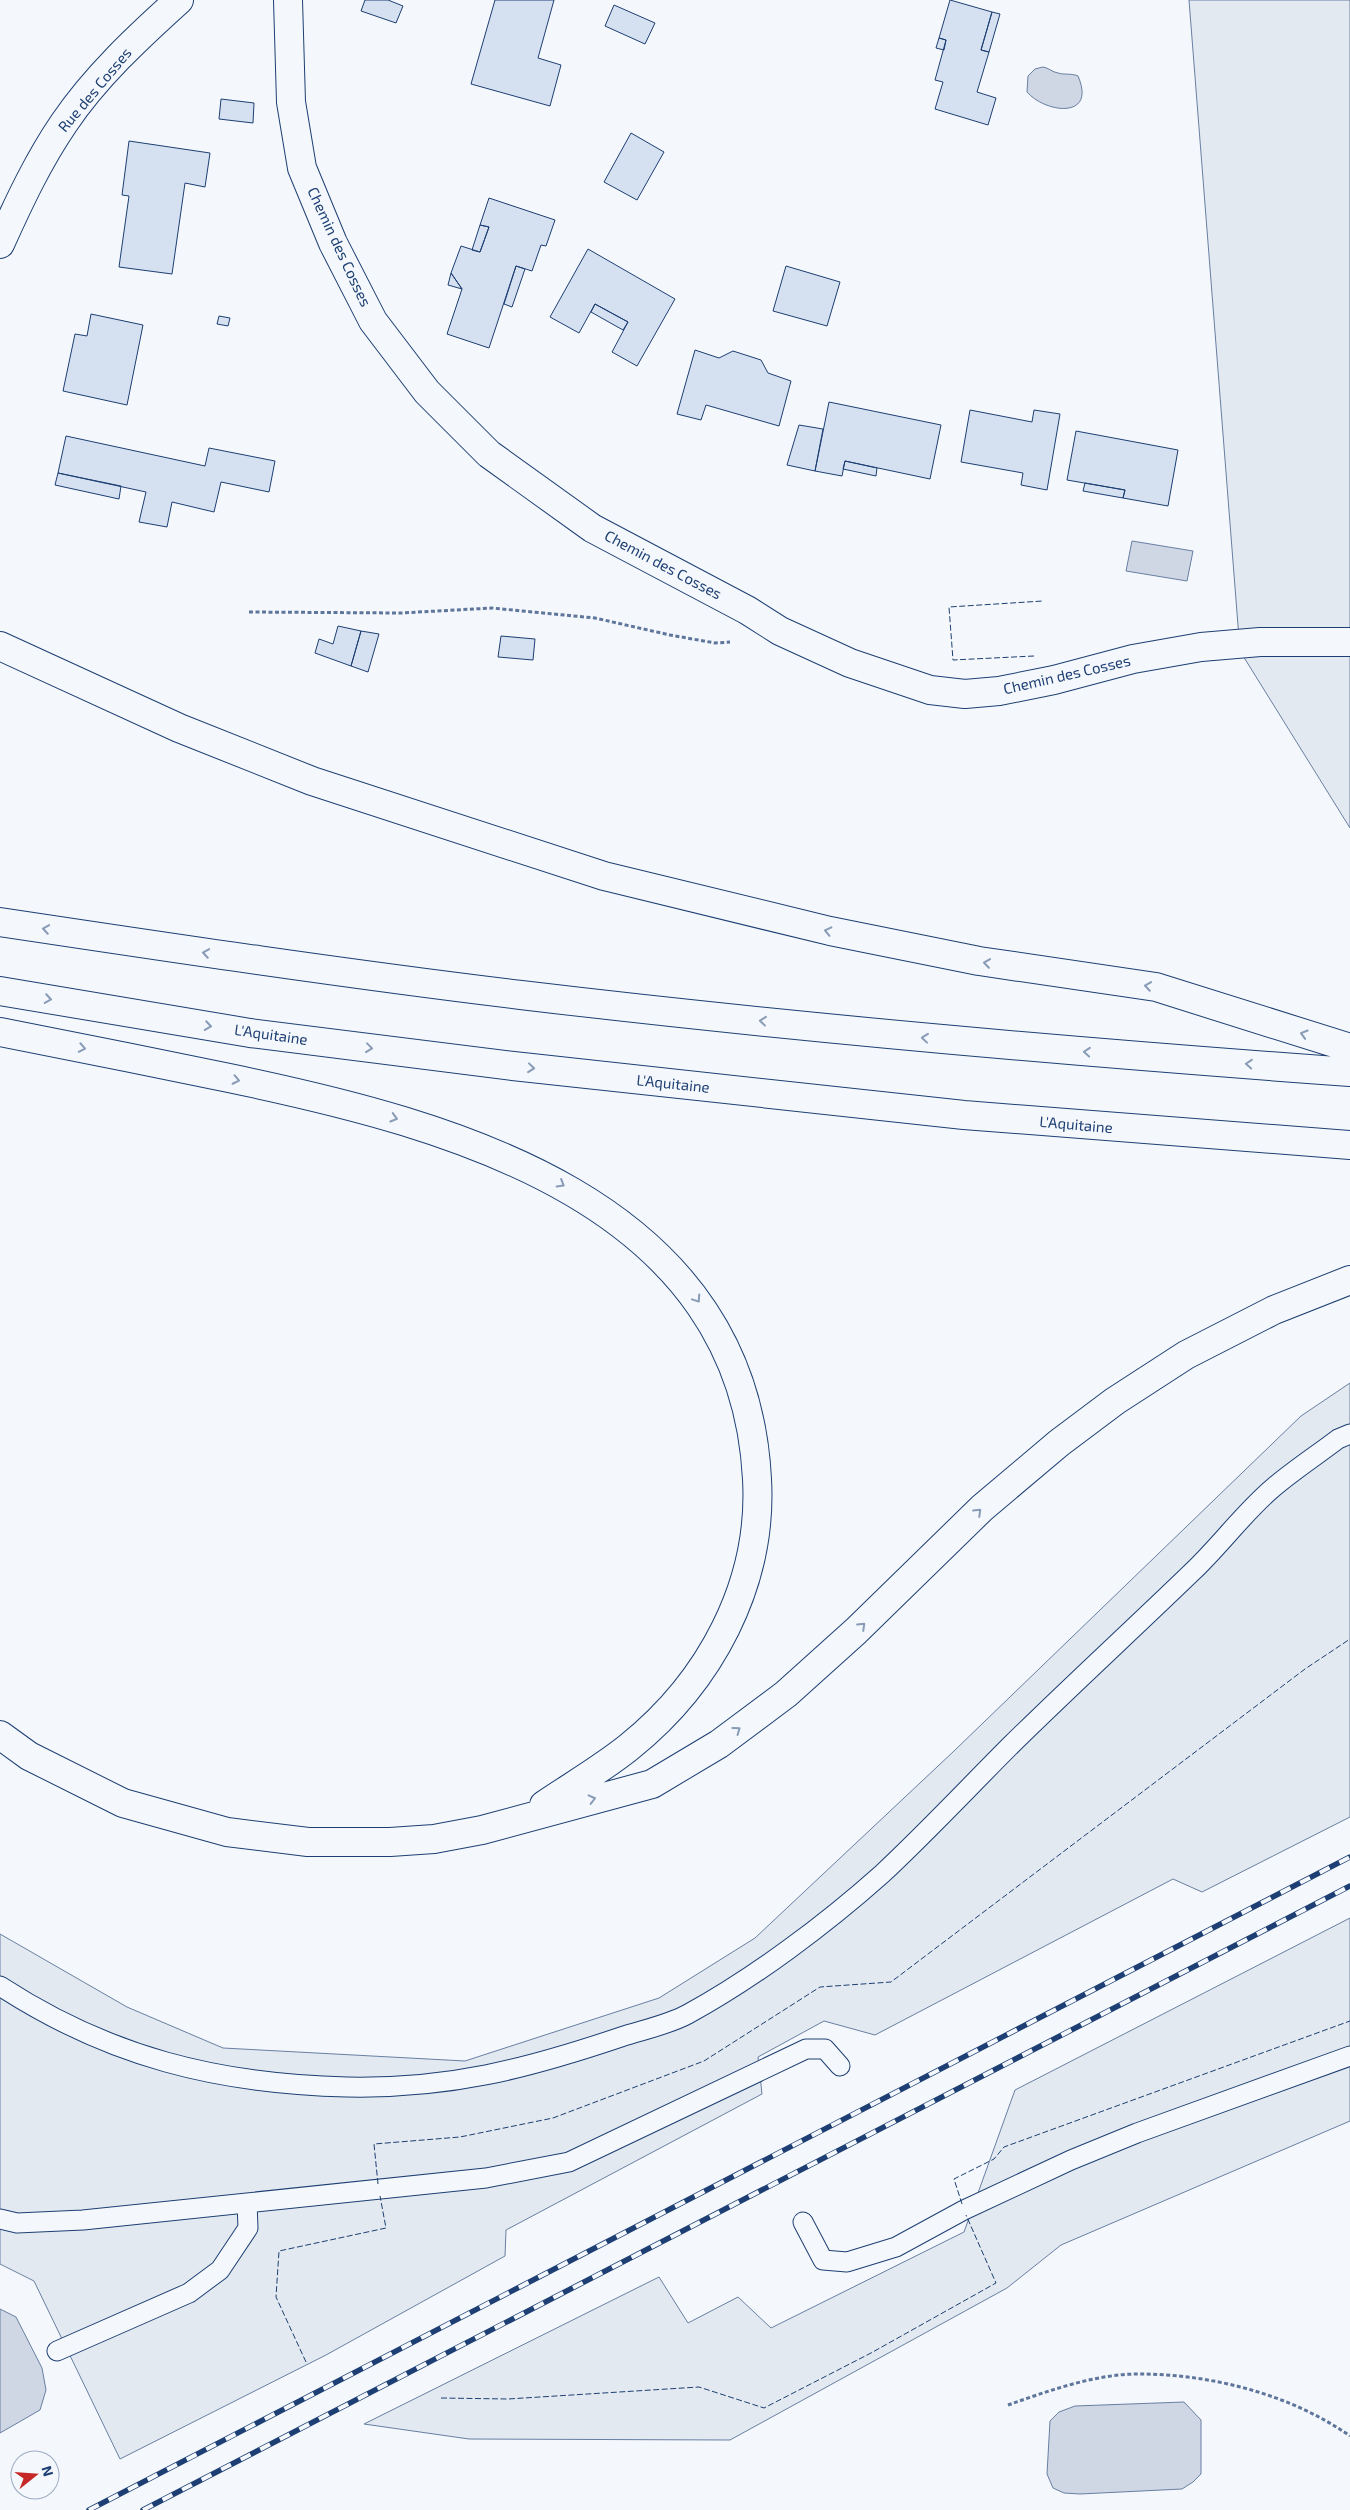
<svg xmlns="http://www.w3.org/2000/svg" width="1350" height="2510" viewBox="0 0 1350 2510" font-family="'Exo 2',sans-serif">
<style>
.green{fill:#e3e9f0;stroke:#687fa3}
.water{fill:#cfd7e4;stroke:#687fa3}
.building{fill:#d5e0f0;stroke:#1d3f73}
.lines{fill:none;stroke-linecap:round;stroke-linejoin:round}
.lane-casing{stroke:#1d3f73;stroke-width:21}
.street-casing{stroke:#1d3f73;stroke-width:30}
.highway-casing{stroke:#1d3f73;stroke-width:30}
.path{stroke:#5e769c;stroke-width:3;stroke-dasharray:4 2.5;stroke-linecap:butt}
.lane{stroke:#f4f7fb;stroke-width:19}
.street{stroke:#f4f7fb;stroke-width:28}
.highway{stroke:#f4f7fb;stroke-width:28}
.rail-casing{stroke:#1d3f73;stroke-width:5.5}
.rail{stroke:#f4f7fb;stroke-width:4;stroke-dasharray:11;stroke-linecap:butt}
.fence{stroke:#1d3f73;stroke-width:1;stroke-dasharray:6 2.5;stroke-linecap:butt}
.oneway{stroke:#889bb7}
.labels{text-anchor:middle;stroke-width:4;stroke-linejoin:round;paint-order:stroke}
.street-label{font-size:15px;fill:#1d3f73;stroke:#f4f7fb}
</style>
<rect width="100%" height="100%" fill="#f4f7fb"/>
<path class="green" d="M1189,0H1350V828L1240,651Z
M1350,1383V1817L1202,1892L1173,1879L875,2035L824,2021L758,2057L762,2094L506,2230L505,2256L326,2355L120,2459L34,2281L0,2264V1934L127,2007L223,2048L465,2061L659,1998L755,1938L954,1751L1301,1416Z
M1350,1918V2121L1061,2245L1007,2288L730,2440L469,2439L364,2424L659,2277L688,2323L738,2297L771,2328L964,2232L1015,2090Z"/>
<path class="water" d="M1043,67C1049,68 1052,72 1058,73C1064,75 1071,73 1078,76C1097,120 1045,113 1027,92L1028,76L1035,69Z
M1132,541L1193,551L1187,581L1126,571Z
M0,2309L16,2317L42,2368L46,2390L40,2410L0,2433Z
M1184,2402L1201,2420V2474L1193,2482L1182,2489L1080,2494L1064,2493L1053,2488L1047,2474L1050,2421L1059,2412L1075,2406Z"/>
<path class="building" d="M365,0H388L403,6L396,23L361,11Z
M495,0H554L538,58L561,65L550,106L471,84Z
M950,0L992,12L981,50L989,52L977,92L996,98L988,125L935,109L943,82L935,80L946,40L939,38Z
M614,5L655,23L645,44L605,26Z
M992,12L1000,14L989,52L981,50Z
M939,38L946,40L944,50L936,48Z
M221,99L254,103L253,123L219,119Z
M631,133L664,152L637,200L604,182Z
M129,141L210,153L205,187L185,183L172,274L119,267L129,196L122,195Z
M489,198L555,220L546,246L541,245L532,271L516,266L489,348L447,334L462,289L451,273L461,246L480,252L489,227L480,225Z
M480,225L489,227L480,252L472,250Z
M588,249L675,299L637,366L612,352L628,322L595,304L579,333L550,317Z
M516,266L525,269L512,307L504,304Z
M786,266L840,282L827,326L773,311Z
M451,273L462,289L448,285Z
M595,304L628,322L623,330L591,312Z
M91,314L143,325L127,405L63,391L75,334L87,336Z
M219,316L230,318L228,326L217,324Z
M695,350L719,358L733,351L761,360L768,373L791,381L779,426L706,405L701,420L677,414Z
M829,402L941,425L930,479L845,461L842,476L815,471Z
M970,410L1032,422L1034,410L1060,414L1047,490L1021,485L1023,473L961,462Z
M799,425L823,429L815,471L787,465Z
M1076,431L1178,450L1168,506L1123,498L1125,490L1067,480Z
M66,436L205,466L209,448L275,461L269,492L221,482L214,512L172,502L167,527L139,522L146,492L58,473Z
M845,461L877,468L876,476L843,469Z
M58,473L121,486L119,499L55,485Z
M1085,483L1125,490L1123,498L1083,491Z
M338,626L361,631L351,666L315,653L319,639L333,644Z
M361,631L379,634L368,672L351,666Z
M501,636L535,639L533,660L498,657Z"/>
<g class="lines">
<defs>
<path id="lane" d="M0,1986C109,2057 218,2084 347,2087C449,2089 526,2069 621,2037C642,2030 668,2025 688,2014C754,1978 826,1924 882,1874C927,1832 969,1787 1012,1744C1071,1686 1132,1630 1191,1573C1220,1546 1244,1512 1274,1487C1294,1470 1317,1455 1338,1439L1350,1434
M0,2219L17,2223L83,2220L486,2178L569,2162L806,2049H825L840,2066
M803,2222L823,2260L847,2262L896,2247L964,2210L1071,2160L1137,2133L1350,2056
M57,2351L189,2293L220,2270L248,2228L247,2203"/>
<path id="street" d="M288,0L291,102L302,168L333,243L373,321L427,392L489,454L592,528L747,610L780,631L850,663L930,690L965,694L999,691L1054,680L1133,659L1201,647L1260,642H1350
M0,244C19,202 38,161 64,123C95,77 138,37 179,0"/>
<path id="highway" d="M0,646L179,728L312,781L604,876L830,931L979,961L1156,987L1350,1048
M0,922C173,948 347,974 521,995C796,1028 1073,1052 1350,1072
M0,991L250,1033L513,1066L964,1115L1350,1145
M0,1032C76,1047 153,1062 229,1078C454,1125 743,1201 757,1479C763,1584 710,1682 629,1747C603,1768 572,1786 544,1805
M0,1735L29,1756L123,1803L227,1832L308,1842H390L434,1839L482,1830L652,1784L719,1744L786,1694L856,1631L982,1508L1059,1443L1115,1401L1186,1355L1274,1310L1350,1280"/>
</defs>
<use href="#lane" class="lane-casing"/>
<use href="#street" class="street-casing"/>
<use href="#highway" class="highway-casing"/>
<path class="path" d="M249,612L401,613L492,608L595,618L670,635L715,643L730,642
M1008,2405C1048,2391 1095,2374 1138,2374C1211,2374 1290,2394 1350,2436"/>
<use href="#lane" class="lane"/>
<use href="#street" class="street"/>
<use href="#highway" class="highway"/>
<defs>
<path id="rail" d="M89,2510L1350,1857
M143,2510L1350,1886"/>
</defs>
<use href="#rail" class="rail-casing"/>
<use href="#rail" class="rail"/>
<path class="fence" d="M1034,656L953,660L949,607L1043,601
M378,2184L374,2144L460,2137L553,2118L704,2061L820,1987L891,1982L1305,1669L1350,1639
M962,2204L954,2179L994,2159L1004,2147L1350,2021
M306,2362L276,2297L279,2251L386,2228L380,2196
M441,2398L508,2399L699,2387L764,2408L871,2353L996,2283L966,2215"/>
</g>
<defs><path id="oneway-chevron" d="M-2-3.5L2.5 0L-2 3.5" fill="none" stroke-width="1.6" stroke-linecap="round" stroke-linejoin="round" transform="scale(1.25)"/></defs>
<g class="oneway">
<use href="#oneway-chevron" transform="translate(46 929) rotate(-171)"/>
<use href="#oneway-chevron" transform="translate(828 931) rotate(-167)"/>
<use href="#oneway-chevron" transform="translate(206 953) rotate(-171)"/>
<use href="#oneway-chevron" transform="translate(987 963) rotate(-172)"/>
<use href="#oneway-chevron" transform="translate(1148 986) rotate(-171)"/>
<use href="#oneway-chevron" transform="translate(48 999) rotate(9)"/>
<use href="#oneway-chevron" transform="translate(763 1021) rotate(-174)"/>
<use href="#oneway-chevron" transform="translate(208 1026) rotate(9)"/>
<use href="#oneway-chevron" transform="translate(1304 1034) rotate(-163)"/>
<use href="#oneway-chevron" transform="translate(925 1038) rotate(-174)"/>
<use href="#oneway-chevron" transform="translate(82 1048) rotate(11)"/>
<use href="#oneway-chevron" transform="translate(369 1048) rotate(7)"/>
<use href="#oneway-chevron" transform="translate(1087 1052) rotate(-175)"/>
<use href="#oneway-chevron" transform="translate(1249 1064) rotate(-176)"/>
<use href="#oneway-chevron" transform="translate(531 1068) rotate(6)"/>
<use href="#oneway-chevron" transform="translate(236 1080) rotate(12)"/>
<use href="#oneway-chevron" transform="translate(394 1118) rotate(16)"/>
<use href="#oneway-chevron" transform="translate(561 1184) rotate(31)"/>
<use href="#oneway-chevron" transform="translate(697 1299) rotate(56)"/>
<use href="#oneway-chevron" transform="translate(978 1512) rotate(-44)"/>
<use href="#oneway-chevron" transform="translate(862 1626) rotate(-44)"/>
<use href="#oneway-chevron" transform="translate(737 1730) rotate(-36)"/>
<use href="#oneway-chevron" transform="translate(592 1799) rotate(-14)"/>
</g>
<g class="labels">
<g class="street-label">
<text transform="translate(95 90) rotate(-50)" y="5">Rue des Cosses</text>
<text transform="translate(339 247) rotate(65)" y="5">Chemin des Cosses</text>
<text transform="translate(663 565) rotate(28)" y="5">Chemin des Cosses</text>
<text transform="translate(1067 675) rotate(-13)" y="5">Chemin des Cosses</text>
<text transform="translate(271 1035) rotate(8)" y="5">L'Aquitaine</text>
<text transform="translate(673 1084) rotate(6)" y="5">L'Aquitaine</text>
<text transform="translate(1076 1125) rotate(5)" y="5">L'Aquitaine</text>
</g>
</g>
<g transform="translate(35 2475) rotate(73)"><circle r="24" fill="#f4f7fb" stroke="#9eadc5"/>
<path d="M0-4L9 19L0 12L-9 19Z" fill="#c62828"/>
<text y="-8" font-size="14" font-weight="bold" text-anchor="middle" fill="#1d3f73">N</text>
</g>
</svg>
